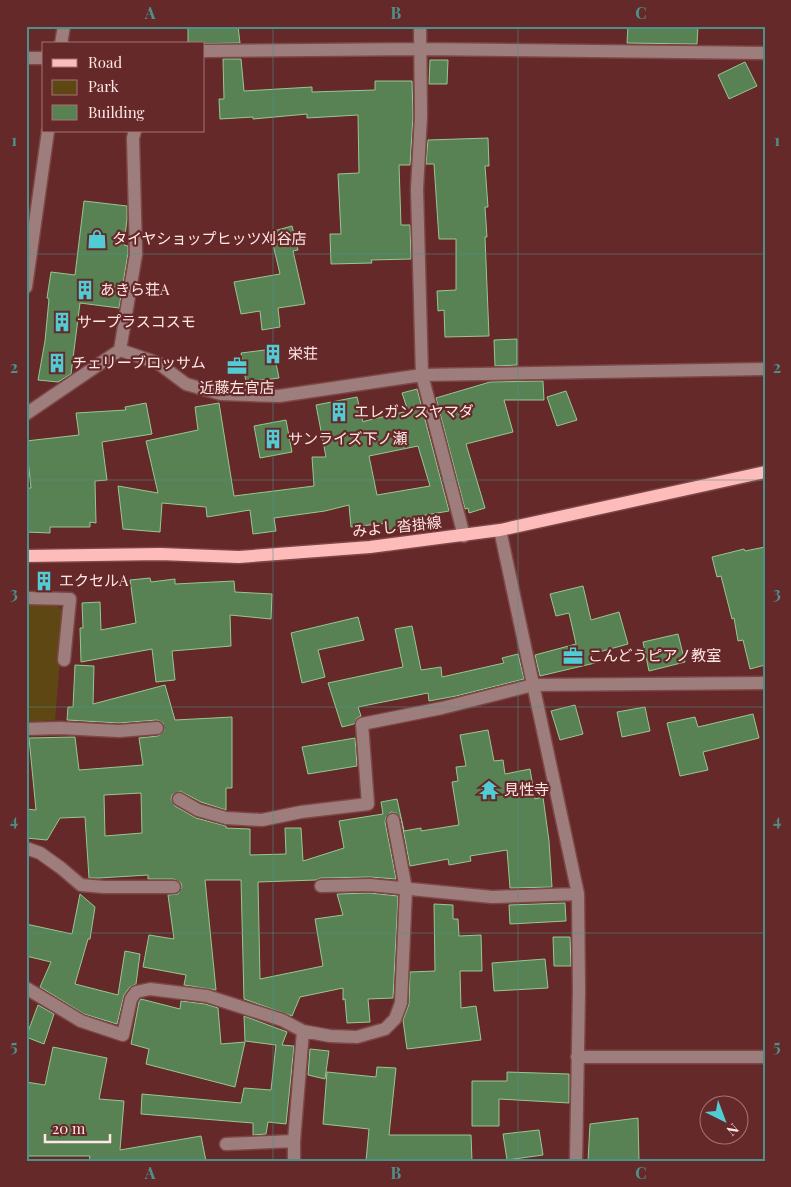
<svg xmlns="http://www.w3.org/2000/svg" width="791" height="1187" viewBox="0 0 791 1187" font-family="'Playfair Display','Noto Sans JP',serif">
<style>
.green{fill:#5f4714}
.building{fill:#598254;stroke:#98c792;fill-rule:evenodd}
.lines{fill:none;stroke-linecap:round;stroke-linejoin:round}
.minor-casing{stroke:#7e4747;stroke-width:15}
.major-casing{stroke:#7e4747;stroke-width:15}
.minor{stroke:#9e7e7d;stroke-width:12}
.major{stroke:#fdbcb9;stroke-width:12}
.grid{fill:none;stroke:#4b928c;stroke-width:1;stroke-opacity:0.55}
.labels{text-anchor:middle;stroke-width:4.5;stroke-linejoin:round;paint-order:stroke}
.poi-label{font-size:15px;fill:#ffe7e5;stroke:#662929;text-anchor:start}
.street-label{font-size:15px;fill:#ffe7e5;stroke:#662929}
.neatline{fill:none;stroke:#4b928c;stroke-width:2}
.grid-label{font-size:16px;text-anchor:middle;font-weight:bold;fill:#4b928c}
</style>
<rect width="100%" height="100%" fill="#662929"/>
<path class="green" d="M26,604H56L64,613L55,720L26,722Z"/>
<path class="building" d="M188,26H238L240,43L188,44Z
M628,26H698L697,44L627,43Z
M223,59H241L244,91L312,87V92L375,90V81H412L413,116L410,165H399L401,225H410L411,259L371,260L372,263L331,264L330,234H341L338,174L359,173L358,115L307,118V114L253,119V117L220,119L219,99H224Z
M430,60H448L447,84H429Z
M745,62L757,86L729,99L718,75Z
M488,138L489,166H485L488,207H485L487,237H485L489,336L445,337L444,310L438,311L437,291L456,290V239H439L434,164H426L428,140Z
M84,201L127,206V219L124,245L128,246V253L119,308L80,303L71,374L58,382L38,380L45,341L49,299L47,298L51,272L75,275Z
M292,226L298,250L293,251L305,304L278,308L280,327L262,330L260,311L241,314L234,282L280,274L270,232Z
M517,339V365L495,366L494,340Z
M273,349L279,378L246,382L241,353Z
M543,381L544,400H504L513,432L466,444L485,508L469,513L468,508L465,509L436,398L490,382Z
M417,389L449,511L414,517L415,528L389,531L388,523L351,527L349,505L325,511L274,518L276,531L253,534L250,510L207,517L206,507L162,503L160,532L123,529L118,486L158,493L146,441L198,430L195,407L219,403L234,496L314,486L312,457H326L316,405L357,397L363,422L365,421L408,411L402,393ZM418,446L430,486L377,495L369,456Z
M566,391L577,420L557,426L547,397Z
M146,403L152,434L102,442L107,480L95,481L96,523L90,522V527H50V533L26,532L27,488H31L26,441L79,435L76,413L126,410L125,407Z
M286,420L292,452L260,458L254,426Z
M765,547V665L750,669L743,640L738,641L734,618L732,619L721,576L717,577L712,557L744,549L745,551Z
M150,578L151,582L175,579V584L234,581L235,592L272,594L271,619L230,615L231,646L172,651L175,680L156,682L152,649L81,662L80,628H83L82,603L100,602L101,630L136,623L130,580Z
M583,586L591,620L619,612L628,644L592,654L595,663L540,676L535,655L576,644L569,613L556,616L550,594Z
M358,617L364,640L318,650L325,677L302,683L291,633Z
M412,626L421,670L441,667L442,677L504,663L502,658L518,654L524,679L456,696L429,701L428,693L358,707L361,716L357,718L354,724L342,727L328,683L403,667L395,629Z
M678,634L685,662L649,671L643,642Z
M75,665L94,666L93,704L165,685L175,720L232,717V788H226V810L201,802L180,791L172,795L171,799L175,806L196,818L226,826V828L250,829V855L286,854L285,828H301L303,861L344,848L339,821L383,814L381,802L397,799L404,831L421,828V831L459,825L452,782L458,781L456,767L466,766L460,735L488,730L494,761L503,760L505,774L530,769L535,799L543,797L549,841L552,887L510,888L507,850L470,856L471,861L449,865L448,859L410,866L401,818L396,813L391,812L386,817L385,822L396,879L370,877L321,878L316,880L258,882L260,979L323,966L315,919L343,915L337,894L370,893L398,896L393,998L368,999L370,1022L347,1023L345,999L343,1000V988L300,997L292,1016L244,999L241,880H205L216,990L184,985L186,975L143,967L149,935L174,939L168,895L178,894L182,887L181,883L174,879H148V875L99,878H89L85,817L60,818L47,840L26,838V809L36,810L29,738L75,737L79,770L143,765L139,738L158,736L164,731L163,723L157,720L119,723L67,720L68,707H73ZM141,793L142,833L105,836L104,795Z
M575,705L583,734L560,740L551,711Z
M645,707L650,731L622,737L617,712Z
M753,714L759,738L703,752L708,770L680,776L667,723L695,717L698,727Z
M355,738L357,766L308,774L302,747Z
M80,894L95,907L90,939H88L75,984L118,995L125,951L140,954L136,984L130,987L124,995L117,1024L84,1014L40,987L51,962L26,956V924L72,934Z
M565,903L566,921L510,924L509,905Z
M434,904L453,905V919H458L459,936L481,935L482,971H460L461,1008L476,1006L481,1040L407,1049L403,1020L409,1004L410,972L435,971Z
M553,937H570L571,966H554Z
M545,959L548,988L494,991L492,963Z
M141,999L180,1009L181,1001L205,1004L218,1008L221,1044L245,1042L235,1087L146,1064L149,1049L131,1044L139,1002Z
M38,1005L54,1014L44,1044L26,1037Z
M244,1016L287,1032L282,1045L294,1046L286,1124L268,1122L266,1134L253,1135V1123L141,1114L142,1094L241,1103L244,1088L271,1090L276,1045L245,1041Z
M53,1047L107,1058L99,1099L124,1101L120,1150L201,1136L206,1161H89L90,1156H27L26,1082L45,1085Z
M310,1049L329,1051L325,1079L308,1075Z
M377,1067L396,1068L389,1135H471L472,1161H366L369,1129L323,1124L327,1072L376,1077Z
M507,1072L569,1074V1103L499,1099V1126H472V1081H507Z
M638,1118L639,1161H588L590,1124Z
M539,1130L543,1155L507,1160L503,1134Z"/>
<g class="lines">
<defs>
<path id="minor" d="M420,26L421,116L417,189L422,375L464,536
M61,44L64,26
M204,51L420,49L765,53
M26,58H44
M26,287L48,131
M120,350L136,254L133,138L135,131
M26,414L120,350L158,363L186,384L221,394L279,396L422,375L765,369
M500,530L578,894L579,991L576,1161
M26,598L70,599L64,660
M26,729L60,728L119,731L157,728
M179,799L198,810L226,818L262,820L301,812L368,804L362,724L442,708L533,685L765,683
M26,848L40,853L61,868L81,885L104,887H174
M321,886L370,885L492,897L578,894
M26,988L81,1021L123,1035L131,999L136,992L150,989L207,996L282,1020L303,1031L330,1036L357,1037L385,1029L395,1019L401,1003L406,889L393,820
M577,1057H765
M226,1144L294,1141
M294,1161V1141L303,1031"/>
<path id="major" d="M26,556L160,554L239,557L370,547L500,530L765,472"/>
</defs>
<use href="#minor" class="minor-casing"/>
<use href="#major" class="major-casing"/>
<use href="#minor" class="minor"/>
<use href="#major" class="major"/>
</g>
<path class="grid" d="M273,26V1161M518,26V1161M26,254H765M26,480H765M26,707H765M26,933H765"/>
<defs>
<symbol id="shop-bare" viewBox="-9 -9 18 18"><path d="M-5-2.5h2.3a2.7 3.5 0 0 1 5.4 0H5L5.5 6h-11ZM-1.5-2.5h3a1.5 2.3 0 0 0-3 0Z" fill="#51ccd5" stroke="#662929" stroke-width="2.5" paint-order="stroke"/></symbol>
<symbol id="building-bare" viewBox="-9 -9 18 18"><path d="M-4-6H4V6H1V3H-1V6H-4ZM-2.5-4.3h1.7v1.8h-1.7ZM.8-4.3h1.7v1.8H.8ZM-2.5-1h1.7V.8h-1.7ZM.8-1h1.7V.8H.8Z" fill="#51ccd5" stroke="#662929" stroke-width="2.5" paint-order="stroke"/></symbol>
<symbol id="office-bare" viewBox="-9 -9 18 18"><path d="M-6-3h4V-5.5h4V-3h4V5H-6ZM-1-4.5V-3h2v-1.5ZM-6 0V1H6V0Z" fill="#51ccd5" stroke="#662929" stroke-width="2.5" paint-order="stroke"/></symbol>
<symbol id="temple-bare" viewBox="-9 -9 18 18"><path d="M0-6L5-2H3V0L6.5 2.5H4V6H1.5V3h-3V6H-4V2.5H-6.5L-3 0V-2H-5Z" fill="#51ccd5" stroke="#662929" stroke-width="2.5" paint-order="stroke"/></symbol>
</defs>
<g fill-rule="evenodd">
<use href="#shop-bare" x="83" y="225" width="28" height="28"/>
<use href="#building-bare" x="71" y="276" width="28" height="28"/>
<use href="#building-bare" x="48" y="308" width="28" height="28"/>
<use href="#building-bare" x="259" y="340" width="28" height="28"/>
<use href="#building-bare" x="43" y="349" width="28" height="28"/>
<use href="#office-bare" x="223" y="352" width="28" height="28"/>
<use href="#building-bare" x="325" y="398" width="28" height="28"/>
<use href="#building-bare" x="259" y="425" width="28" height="28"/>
<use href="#building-bare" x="30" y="567" width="28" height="28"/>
<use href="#office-bare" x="559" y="642" width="28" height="28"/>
<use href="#temple-bare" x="475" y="776" width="28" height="28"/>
</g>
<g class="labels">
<g class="poi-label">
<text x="112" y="244">タイヤショップヒッツ刈谷店</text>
<text x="100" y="295">あきら荘A</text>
<text x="77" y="327">サープラスコスモ</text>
<text x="288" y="359">栄荘</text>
<text x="72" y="368">チェリーブロッサム</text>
<text x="237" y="393" text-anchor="middle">近藤左官店</text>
<text x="354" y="417">エレガンスヤマダ</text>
<text x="288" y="444">サンライズ下ノ瀬</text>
<text x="59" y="586">エクセルA</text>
<text x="588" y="661">こんどうピアノ教室</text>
<text x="504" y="795">見性寺</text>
</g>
<g class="street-label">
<text transform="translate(397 527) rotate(-6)" y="5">みよし沓掛線</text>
</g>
</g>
<rect width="791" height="1187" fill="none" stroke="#662929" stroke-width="55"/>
<rect x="42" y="42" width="162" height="90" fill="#662929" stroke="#a37574"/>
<rect x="52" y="59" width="25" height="8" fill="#fdbcb9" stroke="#a37574"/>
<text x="88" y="68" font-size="15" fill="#ffe7e5">Road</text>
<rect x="52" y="80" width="25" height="15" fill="#5f4714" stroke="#a37574"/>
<text x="88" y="92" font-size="15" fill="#ffe7e5">Park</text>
<rect x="52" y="105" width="25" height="15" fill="#598254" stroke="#a37574"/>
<text x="88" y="118" font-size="15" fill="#ffe7e5">Building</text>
<g transform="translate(724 1120) rotate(138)"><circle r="24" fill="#662929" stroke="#a37574"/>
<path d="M0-4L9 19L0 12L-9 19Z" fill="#51ccd5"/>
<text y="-8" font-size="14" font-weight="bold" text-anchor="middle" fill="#ffe7e5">N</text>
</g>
<path d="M45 1134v8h65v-8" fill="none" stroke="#ffe7e5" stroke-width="2.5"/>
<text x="52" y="1134" font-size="15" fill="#ffe7e5" stroke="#662929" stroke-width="4" paint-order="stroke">20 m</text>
<rect x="28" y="28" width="736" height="1132" class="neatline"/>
<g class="grid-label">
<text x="150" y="19">A</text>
<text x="396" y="19">B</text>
<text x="641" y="19">C</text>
<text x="14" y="146">1</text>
<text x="777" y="146">1</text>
<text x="14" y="373">2</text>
<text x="777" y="373">2</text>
<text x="14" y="599">3</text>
<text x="777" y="599">3</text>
<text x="14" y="826">4</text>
<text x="777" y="826">4</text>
<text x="14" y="1052">5</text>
<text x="777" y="1052">5</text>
<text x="150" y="1179">A</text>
<text x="396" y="1179">B</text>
<text x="641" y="1179">C</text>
</g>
</svg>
